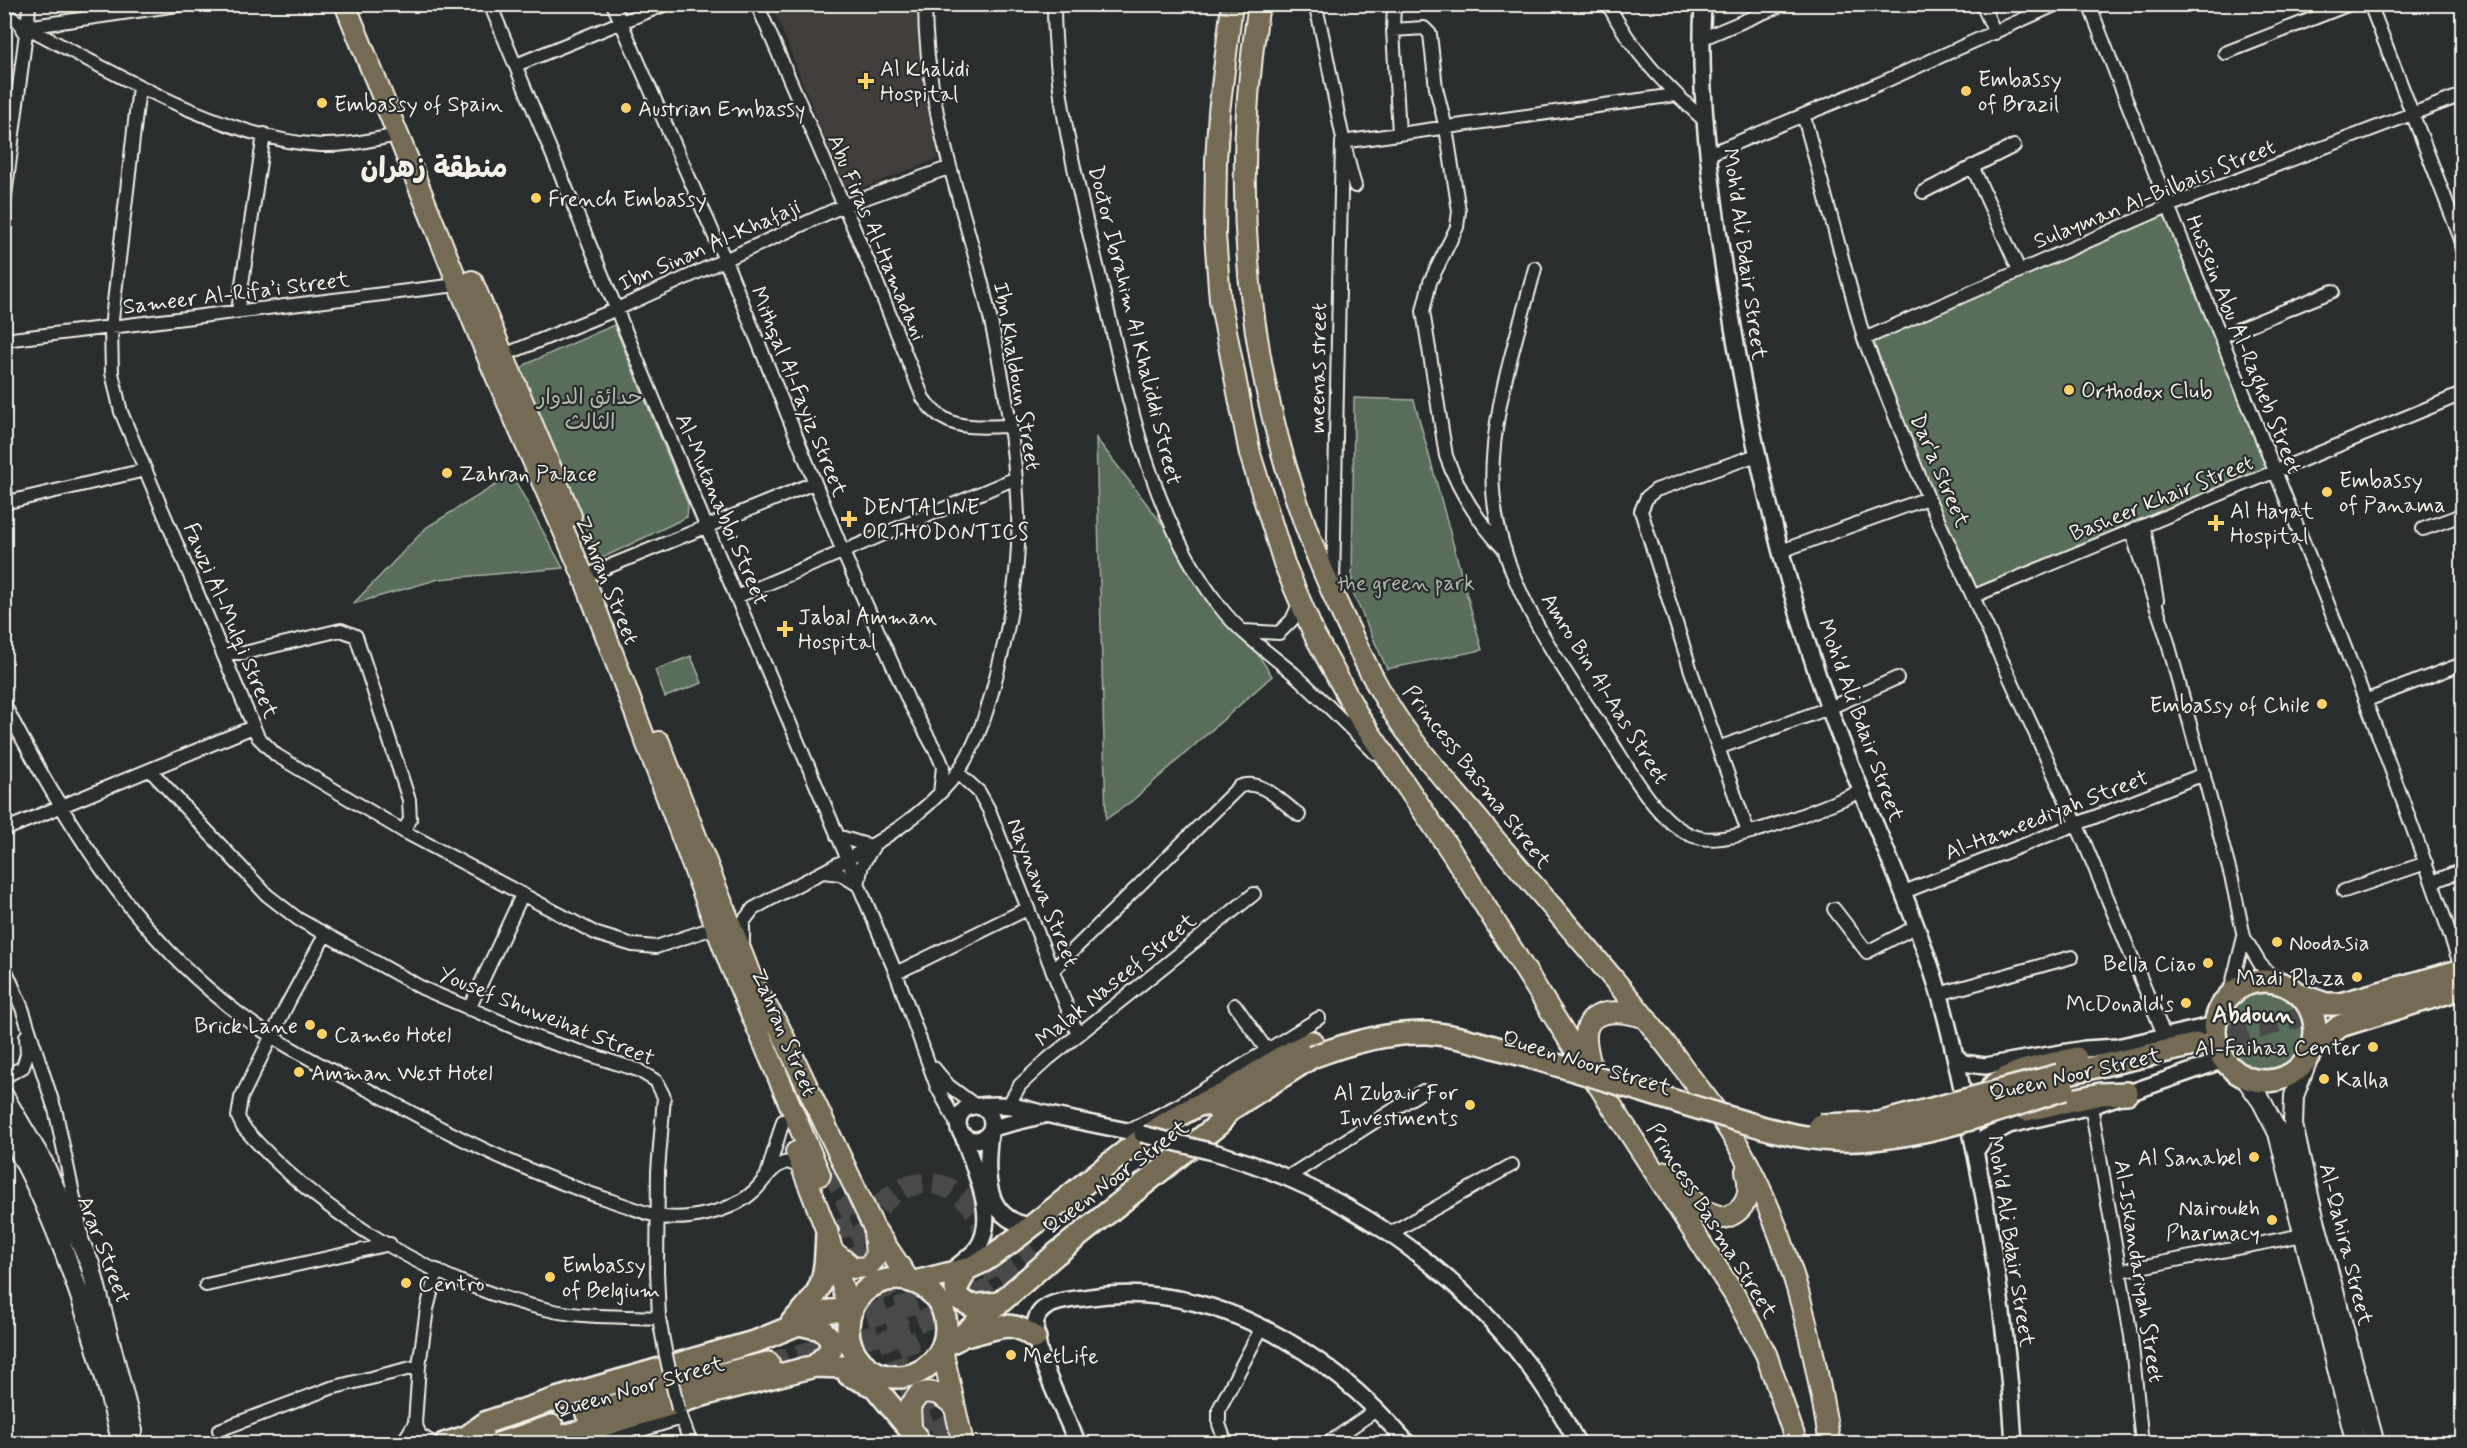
<svg xmlns="http://www.w3.org/2000/svg" width="2467" height="1448" viewBox="0 0 2467 1448" font-family="Mynerve,'Playpen Sans Arabic',sans-serif">
<style>
.built{fill:#3f3e3a}
.green{fill:#586e5a;stroke:#a6b0a1;stroke-width:1.5}
.lines{fill:none;stroke-linecap:round;stroke-linejoin:round}
.primary-tunnel{stroke:#484a4a;stroke-width:20;stroke-dasharray:20 10;stroke-linecap:butt}
.trunk-tunnel{stroke:#484a4a;stroke-width:21;stroke-dasharray:21 10;stroke-linecap:butt}
.minor-casing{stroke:#f4f1e8;stroke-width:16}
.tertiary-casing{stroke:#f4f1e8;stroke-width:20}
.secondary-casing{stroke:#f4f1e8;stroke-width:22}
.primary-casing{stroke:#f4f1e8;stroke-width:24}
.trunk-casing{stroke:#f4f1e8;stroke-width:26}
.minor{stroke:#2a2d2e;stroke-width:12}
.tertiary{stroke:#2a2d2e;stroke-width:15}
.secondary{stroke:#2a2d2e;stroke-width:18}
.primary{stroke:#746b52;stroke-width:20}
.trunk{stroke:#746b52;stroke-width:21}
.minor-bridge-casing{stroke:#f4f1e8;stroke-width:16;stroke-linecap:butt}
.tertiary-bridge-casing{stroke:#f4f1e8;stroke-width:20;stroke-linecap:butt}
.trunk-bridge-casing{stroke:#f4f1e8;stroke-width:26;stroke-linecap:butt}
.minor-bridge{stroke:#2a2d2e;stroke-width:12}
.tertiary-bridge{stroke:#2a2d2e;stroke-width:15}
.trunk-bridge{stroke:#746b52;stroke-width:21}
.poi-dot{fill:#ffd166;stroke:#2a2d2e;stroke-width:2}
.labels{text-anchor:middle;stroke-width:4.5;stroke-linejoin:round;paint-order:stroke}
.poi-label{font-size:22px;fill:#f4f1e8;stroke:#2a2d2e;text-anchor:start}
.street-label{font-size:22px;fill:#f4f1e8;stroke:#2a2d2e}
.park-label{font-size:22px;fill:#aeb6a8;stroke:#2a2d2e}
.neighbourhood-label{font-size:24px;font-weight:bold;fill:#f4f1e8;stroke:#2a2d2e}
.district-label{font-size:28px;font-weight:bold;fill:#f4f1e8;stroke:#2a2d2e}
</style>
<rect width="100%" height="100%" fill="#2a2d2e"/>
<filter id="ink" filterUnits="userSpaceOnUse"><feTurbulence type="fractalNoise" baseFrequency=".0167" numOctaves="2"/><feDisplacementMap in="SourceGraphic" scale="12" xChannelSelector="R" yChannelSelector="G"/><feConvolveMatrix kernelMatrix="1 2 1 2 8 2 1 2 1" color-interpolation-filters="sRGB"/></filter>
<g filter="url(#ink)">
<path class="built" d="M772,5H920L937,159L847,194Z"/>
<path class="green" d="M2173,202L2277,469L1975,594L1933,497L1871,335Z
M614,325L688,504L687,517L600,559L515,377L526,364Z
M1354,398L1414,400L1482,650L1387,669L1352,591Z
M1096,438L1234,617L1272,676L1132,801L1106,819Z
M512,475L563,568L439,579L353,604L427,527Z
M691,656L702,683L665,697L655,670Z
M2223 1031a41 41 0 1 1 82 0a41 41 0 1 1-82 0Z"/>
<g class="lines">
<path class="primary-tunnel" d="M832,1170L902,1330L947,1444
M839,1219L932,1444"/>
<path class="trunk-tunnel" d="M2198,1044L2346,1005
M867,1236C868,1222 876,1209 886,1200C928,1162 987,1194 985,1249
M808,1337L950,1292L1009,1256
M768,1363C836,1344 911,1332 973,1298C996,1285 1016,1268 1036,1252"/>
<defs>
<path id="minor" d="M490,4L707,528L896,973L937,1087L960,1130
M613,4L725,260L843,552L909,702L939,757L943,767L940,793
M757,4L873,273L923,398C945,431 973,427 1008,426
M1054,4C1054,99 1079,191 1101,282C1128,394 1148,513 1220,607C1240,633 1269,653 1294,674C1322,699 1349,727 1375,753
M1315,4C1331,65 1337,127 1355,186
M1394,4L1393,30L1399,134
M1608,4C1632,52 1665,85 1704,120
M1982,4L1995,33
M2089,4C2212,327 2353,642 2462,970
M2370,4L2462,242
M4,14L22,24
M21.5 27a5.5 5.5 0 1 1 11 0a5.5 5.5 0 1 1-11 0Z
M28,22L29,4
M33,26L185,4
M32,30C114,73 227,140 320,145C346,146 372,140 398,135
M1393,30L1424,28L1430,34L1436,88L1446,128L1459,211L1457,227L1430,282L1423,311L1446,456C1459,492 1478,522 1505,550
M1701,39L1784,4
M2225,53L2350,4
M516,65L666,4
M139,87L111,328L112,373L121,412L258,737L276,755L403,831L597,934L633,945L656,947L716,927
M1804,117L1864,339L1928,498L2077,825L2165,1037
M1709,154L1881,83L2057,4
M1972,166L2019,270
M1923,192L2014,146
M4,204L26,33
M1535,268C1519,331 1497,393 1493,458C1485,565 1556,657 1611,741C1631,772 1662,831 1701,838C1736,845 1825,806 1860,792
M238,311L264,134
M2222,336L2333,291
M1864,339L2166,207L2462,95
M4,340L465,284
M499,357L617,309L843,206L948,168
M4,483L7,503
M4,503L145,470
M2144,527L2157,600
M2423,529L2462,515
M2132,532C2142,569 2156,603 2167,639L2232,880L2244,937L2260,964L2278,983
M1781,551L1928,498
M595,572L814,483
M1333,585L1342,142L1675,95
M1974,596L2462,394
M736,597L1016,478
M1244,631L1279,633L1292,620L1300,602
M220,647L232,653H244L341,630L356,636L409,800L410,820L403,831
M2367,700L2462,664
M4,704C70,832 147,957 271,1036C317,1065 368,1089 416,1115C481,1150 547,1180 618,1203C631,1207 644,1213 657,1216C686,1222 732,1212 754,1191C764,1182 770,1168 784,1163C790,1161 797,1166 803,1169
M1718,748L1829,708L1897,678
M150,770L267,895L298,919L422,988L543,1040L638,1070L656,1081L664,1097L658,1171L657,1271L659,1318L665,1351
M958,773L979,792L989,810L1078,1035
M4,830L253,727
M1748,832L1691,671L1641,511L1647,497L1656,490L1757,455
M823,872L840,874L858,885L862,865L873,847L837,836
M2433,882L2462,870
M2344,891L2426,863
M1904,892L2204,774
M1834,909L1867,952L1915,927
M325,935L288,1003L241,1098L238,1117L243,1127C319,1214 441,1288 554,1311C588,1318 625,1316 659,1318
M743,942V922L753,909C817,871 889,847 942,791C975,757 988,711 999,665C1011,618 1020,564 1018,516C1015,427 996,334 973,249C950,166 925,92 925,4
M4,966L22,1008L56,1113L82,1236
M1053,970L1239,787C1260,777 1283,803 1299,815
M896,973L1027,909
M1939,994L2072,957
M2229,996L2244,937
M1235,1005L1266,1049
M469,1009L522,895
M934,1068L949,1086L976,1106
M4,1077L23,1067L27,1054L26,1036
M1009,1104L1020,1085L1048,1059L1254,894
M2091,1106L2131,1336L2142,1444
M1128,1131L1179,1105L1319,1018
M767,1175L783,1121
M1288,1177L1423,1091
M1389,1234L1512,1165
M2120,1271L2303,1235
M206,1285L390,1244
M679,1411L691,1444
M415,1423L420,1435L434,1444
M219,1430L331,1388L419,1366
M402,1444L415,1423L419,1366L427,1309L437,1270
M596,1444L681,1418
M1226,1444L1219,1424V1409L1262,1327
M1327,1444L1376,1410"/>
<path id="tertiary" d="M1703,4C1698,92 1710,178 1723,264C1745,413 1777,562 1828,705C1863,803 1910,897 1940,996C1951,1034 1959,1074 1967,1112C1991,1223 2008,1331 2014,1444
M1955,1055L1963,1063L1985,1066L2085,1049L2117,1047L2215,1025
M958 1123a17 17 0 1 1 34 0a17 17 0 1 1-34 0Z
M980,1106C1011,1102 1025,1110 1054,1116C1083,1122 1113,1128 1142,1134
M992,1128L1044,1115
M990,1133C985,1172 983,1222 1033,1226
M1975,1152L1985,1138L2009,1125L2091,1106L2224,1060
M1217,1153C1371,1197 1504,1302 1578,1444
M954,1269C962,1262 972,1256 978,1247C999,1215 972,1167 963,1135
M1078,1444C1066,1416 1030,1347 1036,1320C1041,1302 1067,1300 1083,1298C1210,1277 1328,1350 1408,1444"/>
<path id="secondary" d="M2309,1056L2294,1096L2293,1125L2312,1209L2375,1444
M2245,1078L2262,1102L2278,1133L2356,1444
M4,1096L43,1162L90,1264L133,1430
M4,1124C60,1222 92,1324 119,1432"/>
<path id="primary" d="M345,4L489,360L583,575L730,964L820,1175
M1232,4L1219,112L1216,161L1215,235L1220,300L1250,454L1284,563L1314,634L1359,717L1452,853L1565,1034L1734,1294L1766,1354L1797,1444
M1259,4C1226,211 1250,412 1337,603C1356,644 1375,686 1401,724C1424,757 1451,787 1477,818C1545,901 1618,979 1682,1066C1701,1092 1723,1117 1738,1145C1792,1242 1812,1335 1830,1444
M472,281L571,516
M659,742L762,1005
M759,994L779,1027L874,1228L909,1280
M1591,1067C1589,1057 1585,1044 1586,1034C1589,1004 1628,1012 1646,1018
M796,1152L827,1232L845,1296L853,1306
M1667,1172L1702,1210L1724,1218C1747,1211 1752,1193 1746,1171
M834,1252L854,1268L868,1267L876,1257L874,1230
M942,1349L963,1444
M911,1425L910,1406L919,1394C934,1389 943,1396 954,1406"/>
<path id="trunk" d="M2215 1031a50 50 0 1 1 100 0a50 50 0 1 1-100 0Z
M2300,995L2326,1004H2340L2462,970
M2313,1048L2340,1026L2462,988
M2059,1075L2198,1044
M1986,1094C2005,1069 2047,1066 2076,1058
M1208,1105L1278,1059L1312,1042
M2026,1110L2101,1094L2127,1093
M1220,1116L1312,1057
M967,1269L956,1289L959,1299L972,1306L999,1303
M848 1328a49 49 0 1 1 98 0a49 49 0 1 1-98 0Z
M915,1282L967,1269L984,1261C1060,1212 1136,1128 1219,1096
M792,1322C826,1290 825,1277 827,1232
M799,1324L821,1329L830,1338L831,1350L815,1366
M969,1335C997,1329 1010,1317 1035,1338
M943,1346L958,1339L1056,1254L1219,1124L1230,1109
M849,1375L875,1387L916,1437
M587,1414L689,1382L768,1363
M468,1436L487,1422L556,1399L757,1341L830,1311L852,1310
M444,1444L482,1432
M498,1444L552,1426
M537,1444L710,1393L815,1366L869,1368"/>
</defs>
<use href="#minor" class="minor-casing"/>
<use href="#tertiary" class="tertiary-casing"/>
<use href="#secondary" class="secondary-casing"/>
<use href="#primary" class="primary-casing"/>
<use href="#trunk" class="trunk-casing"/>
<use href="#minor" class="minor"/>
<use href="#tertiary" class="tertiary"/>
<use href="#secondary" class="secondary"/>
<use href="#primary" class="primary"/>
<use href="#trunk" class="trunk"/>
<defs>
<path id="minor-bridge" d="M665,1351L678,1409"/>
<path id="tertiary-bridge" d="M1142,1134L1217,1153"/>
<path id="trunk-bridge" d="M1312,1057C1348,1043 1387,1032 1427,1033C1457,1035 1486,1045 1515,1053C1581,1071 1646,1093 1711,1112C1751,1124 1792,1138 1834,1140C1906,1144 1996,1112 2064,1089
M1820,1125L1879,1123L2059,1075"/>
</defs>
<use href="#minor-bridge" class="minor-bridge-casing"/>
<use href="#tertiary-bridge" class="tertiary-bridge-casing"/>
<use href="#trunk-bridge" class="trunk-bridge-casing"/>
<use href="#minor-bridge" class="minor-bridge"/>
<use href="#tertiary-bridge" class="tertiary-bridge"/>
<use href="#trunk-bridge" class="trunk-bridge"/>
</g>
</g>
<g class="poi-dot">
<path d="M863 72h6v6h6v6h-6v6h-6v-6h-6v-6h6z"/>
<circle cx="1966" cy="91" r="6"/>
<circle cx="322" cy="103" r="6"/>
<circle cx="626" cy="108" r="6"/>
<circle cx="536" cy="198" r="6"/>
<circle cx="2069" cy="390" r="6"/>
<circle cx="447" cy="473" r="6"/>
<circle cx="2327" cy="492" r="6"/>
<path d="M846 510h6v6h6v6h-6v6h-6v-6h-6v-6h6z"/>
<path d="M2213 514h6v6h6v6h-6v6h-6v-6h-6v-6h6z"/>
<path d="M782 620h6v6h6v6h-6v6h-6v-6h-6v-6h6z"/>
<circle cx="2322" cy="704" r="6"/>
<circle cx="2277" cy="942" r="6"/>
<circle cx="2208" cy="963" r="6"/>
<circle cx="2357" cy="977" r="6"/>
<circle cx="2186" cy="1003" r="6"/>
<circle cx="310" cy="1025" r="6"/>
<circle cx="322" cy="1034" r="6"/>
<circle cx="2373" cy="1047" r="6"/>
<circle cx="299" cy="1072" r="6"/>
<circle cx="2324" cy="1079" r="6"/>
<circle cx="1470" cy="1105" r="6"/>
<circle cx="2254" cy="1157" r="6"/>
<circle cx="2272" cy="1220" r="6"/>
<circle cx="550" cy="1277" r="6"/>
<circle cx="406" cy="1283" r="6"/>
<circle cx="1011" cy="1355" r="6"/>
</g>
<g class="labels">
<g class="poi-label">
<text x="880" y="76">Al Khalidi<tspan x="880" dy="25">Hospital</tspan></text>
<text x="1978" y="86">Embassy<tspan x="1978" dy="25">of Brazil</tspan></text>
<text x="334" y="111">Embassy of Spain</text>
<text x="638" y="116">Austrian Embassy</text>
<text x="548" y="206">French Embassy</text>
<text x="2081" y="398">Orthodox Club</text>
<text x="459" y="481">Zahran Palace</text>
<text x="2339" y="487">Embassy<tspan x="2339" dy="25">of Panama</tspan></text>
<text x="862" y="514">DENTALINE<tspan x="862" dy="25">ORTHODONTICS</tspan></text>
<text x="2230" y="518">Al Hayat<tspan x="2230" dy="25">Hospital</tspan></text>
<text x="798" y="624">Jabal Amman<tspan x="798" dy="25">Hospital</tspan></text>
<text x="2310" y="712" text-anchor="end">Embassy of Chile</text>
<text x="2289" y="950">Noodasia</text>
<text x="2196" y="971" text-anchor="end">Bella Ciao</text>
<text x="2345" y="985" text-anchor="end">Madi Plaza</text>
<text x="2174" y="1011" text-anchor="end">McDonald's</text>
<text x="298" y="1033" text-anchor="end">Brick Lane</text>
<text x="334" y="1042">Cameo Hotel</text>
<text x="2361" y="1055" text-anchor="end">Al-Faihaa Center</text>
<text x="311" y="1080">Amman West Hotel</text>
<text x="2336" y="1087">Kalha</text>
<text x="1458" y="1100" text-anchor="end">Al Zubair For<tspan x="1458" dy="25">Investments</tspan></text>
<text x="2242" y="1165" text-anchor="end">Al Sanabel</text>
<text x="2260" y="1215" text-anchor="end">Nairoukh<tspan x="2260" dy="25">Pharmacy</tspan></text>
<text x="562" y="1272">Embassy<tspan x="562" dy="25">of Belgium</tspan></text>
<text x="418" y="1291">Centro</text>
<text x="1023" y="1363">MetLife</text>
</g>
<g class="street-label">
<text transform="translate(2154 193) rotate(-22)" y="8">Sulayman Al-Bilbaisi Street</text>
<text transform="translate(878 237) rotate(67)" y="8">Abu Firas Al-Hamadani</text>
<text transform="translate(709 244) rotate(-24)" y="8">Ibn Sinan Al-Khafaji</text>
<text transform="translate(1746 254) rotate(82)" y="8">Moh'd Ali Bdair Street</text>
<text transform="translate(236 292) rotate(-7)" y="8">Sameer Al-Rifa’i Street</text>
<text transform="translate(1136 325) rotate(76)" y="8">Doctor Ibrahim Al Khaliddi Street</text>
<text transform="translate(2245 344) rotate(68)" y="8">Hussein Abu Al-Ragheb Street</text>
<text transform="translate(1317 368) rotate(-89)" y="8">meenas street</text>
<text transform="translate(1018 376) rotate(80)" y="8">Ibn Khaldoun Street</text>
<text transform="translate(800 391) rotate(68)" y="8">Mithqal Al-Fayiz Street</text>
<text transform="translate(1941 470) rotate(67)" y="8">Dar'a Street</text>
<text transform="translate(2161 497) rotate(-22)" y="8">Basheer Khair Street</text>
<text transform="translate(723 509) rotate(67)" y="8">Al-Mutanabbi Street</text>
<text transform="translate(608 580) rotate(68)" y="8">Zahran Street</text>
<text transform="translate(232 620) rotate(67)" y="8">Fawzi Al-Mulqi Street</text>
<text transform="translate(1606 688) rotate(58)" y="8">Amro Bin Al-Aas Street</text>
<text transform="translate(1862 720) rotate(70)" y="8">Moh'd Ali Bdair Street</text>
<text transform="translate(1478 776) rotate(52)" y="8">Princess Basma Street</text>
<text transform="translate(2046 814) rotate(-21)" y="8">Al-Hameediyah Street</text>
<text transform="translate(1044 892) rotate(68)" y="8">Naynawa Street</text>
<text transform="translate(1115 979) rotate(-39)" y="8">Malak Naseef Street</text>
<text transform="translate(547 1015) rotate(22)" y="8">Yousef Shuweihat Street</text>
<text transform="translate(785 1032) rotate(67)" y="8">Zahran Street</text>
<text transform="translate(1587 1062) rotate(17)" y="8">Queen Noor Street</text>
<text transform="translate(2075 1073) rotate(-13)" y="8">Queen Noor Street</text>
<text transform="translate(1115 1176) rotate(-37)" y="8">Queen Noor Street</text>
<text transform="translate(1713 1220) rotate(58)" y="8">Princess Basma Street</text>
<text transform="translate(2012 1241) rotate(81)" y="8">Moh'd Ali Bdair Street</text>
<text transform="translate(2347 1244) rotate(76)" y="8">Al-Qahira Street</text>
<text transform="translate(105 1249) rotate(69)" y="8">Arar Street</text>
<text transform="translate(2140 1271) rotate(81)" y="8">Al-Iskandariyah Street</text>
<text transform="translate(639 1386) rotate(-16)" y="8">Queen Noor Street</text>
</g>
<g class="park-label">
<text x="590" y="404">حدائق الدوار<tspan x="590" dy="25">الثالث</tspan></text>
<text x="1406" y="590">the green park</text>
</g>
<g class="neighbourhood-label">
<text x="2253" y="1022">Abdoun</text>
</g>
<g class="district-label">
<text x="434" y="177">منطقة زهران</text>
</g>
</g>
<rect width="2467" height="1448" fill="none" stroke="#2a2d2e" stroke-width="24"/>
<rect x="12" y="12" width="2443" height="1424" fill="none" stroke="#f4f1e8" stroke-width="2" filter="url(#ink)"/>
</svg>
